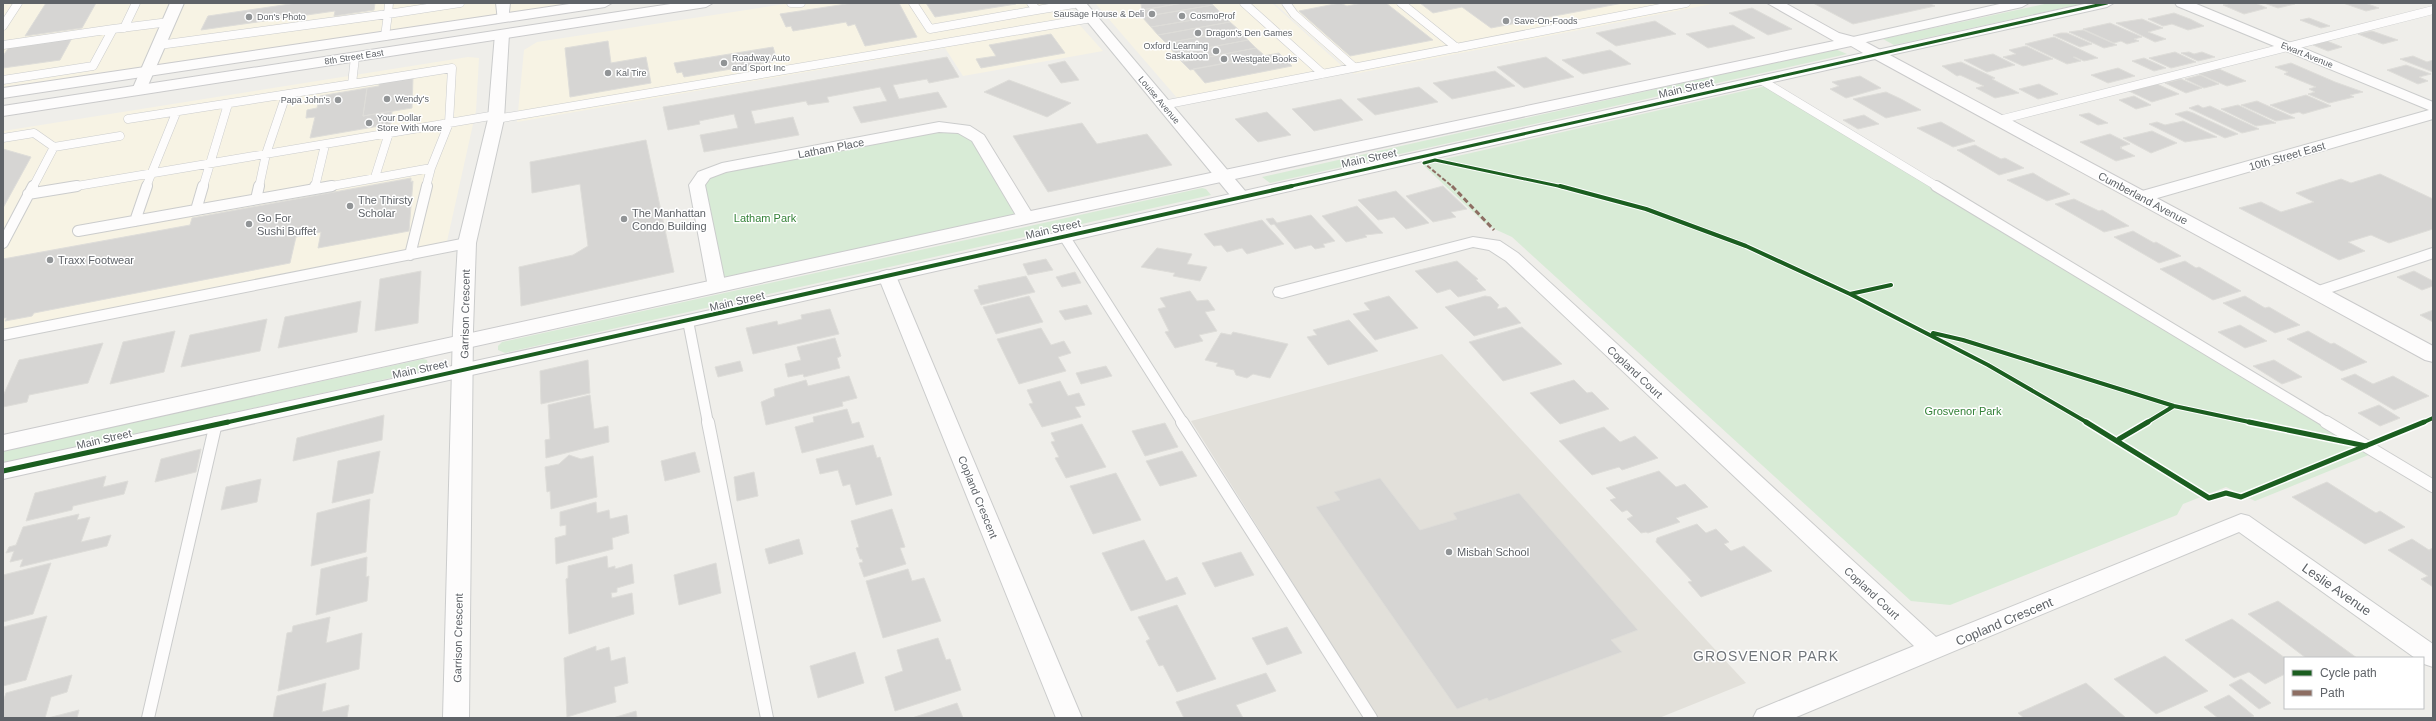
<svg xmlns="http://www.w3.org/2000/svg" width="2436" height="721" viewBox="0 0 2436 721" font-family="Arial,sans-serif">
<style>
.commercial{fill:#f7f3e4}
.education{fill:#e2e0da}
.green{fill:#d8ebd6}
.building{fill:#d6d5d3;stroke:#deddd9}
.lines{fill:none;stroke-linecap:round;stroke-linejoin:round}
.lane-far2-casing{stroke:#cbcccc;stroke-width:9}
.lane-far1-casing{stroke:#cbcccc;stroke-width:12}
.lane-casing{stroke:#cbcccc;stroke-width:14}
.street-casing{stroke:#cbcccc;stroke-width:2}
.secondary-casing{stroke:#cacacb;stroke-width:2}
.lane-far2{stroke:#fdfcfc;stroke-width:8}
.lane-far1{stroke:#fdfcfc;stroke-width:10}
.lane{stroke:#fdfcfc;stroke-width:12}
.street{fill:#fdfcfc;fill-rule:evenodd}
.secondary{fill:#fdfcfc;fill-rule:evenodd}
.quiet-far1{stroke:#8d6e63;stroke-width:2;stroke-dasharray:4.5 2;stroke-linecap:butt}
.quiet{stroke:#8d6e63;stroke-width:3;stroke-dasharray:5.5 3;stroke-linecap:butt}
.cycleway-far2-casing{stroke:#fff;stroke-width:5}
.cycleway-far1-casing{stroke:#fff;stroke-width:6}
.cycleway-casing{stroke:#fff;stroke-width:8}
.cycleway-far2{stroke:#1b5e20;stroke-width:3}
.cycleway-far1{stroke:#1b5e20;stroke-width:4}
.cycleway{stroke:#1b5e20;stroke-width:5}
.poi-dot{fill:#919496;stroke:#fff;stroke-width:1.5}
.labels{text-anchor:middle;stroke-width:3;stroke-linejoin:round;paint-order:stroke}
.far-poi-label{font-size:9px;fill:#5f6368;stroke:#fff;text-anchor:start}
.far-street-label{font-size:9px;fill:#5f6368;stroke:#fff}
.street-label{font-size:11px;fill:#5f6368;stroke:#fff}
.poi-label{font-size:11px;fill:#5f6368;stroke:#fff;text-anchor:start}
.park-label{font-size:11px;fill:#348238;stroke:#fff}
.near-street-label{font-size:13px;fill:#5f6368;stroke:#fff}
.near-neighbourhood-label{font-size:14px;letter-spacing:1px;fill:#70757a;stroke:#fff}
</style>
<rect width="100%" height="100%" fill="#efeeea"/>
<path class="commercial" d="M3,3H604L3,93Z
M791,3H1060L1103,51L963,76L945,48L517,122L524,50L537,42Z
M1095,3H1272L1343,67L1178,99Z
M1274,3H1717L1354,74Z
M468,57L479,58L476,111L446,246L3,332V131Z"/>
<path class="education" d="M1442,354L1746,683L1659,718H1378L1191,421Z"/>
<path class="green" d="M2049,3H2085L1894,45L1883,39Z
M1835,49L1847,54L1270,183L1262,177Z
M1766,86L2371,454L2255,501L2226,487L2183,504L2177,515L1950,605L1911,601L1512,237L1488,226L1422,164Z
M919,131L971,132L1026,218L717,287L697,185L704,175Z
M1202,188L1206,189L1211,195L505,353L498,350V346L502,342Z
M423,359L427,360L428,367L418,372L3,463V451Z"/>
<path class="building" d="M46,3H96L82,28L25,36Z
M297,3H375L374,10L334,16L335,11L201,30L208,16Z
M853,3H899L917,37L865,46L855,24L848,26L846,22L793,31L791,26L786,27L780,14Z
M926,3H1015L1016,4L935,17Z
M1147,3H1183L1142,10L1141,4Z
M1183,3H1211L1213,5L1142,17V10Z
M1340,3L1347,6L1363,3H1386L1433,40L1350,56L1299,11Z
M1420,3H1623L1491,28L1462,7L1433,13Z
M1813,3H1928L1935,6L1853,24Z
M2226,3H2255L2267,8L2244,14L2223,5L2228,4Z
M2264,3H2294L2295,4L2278,8Z
M2343,3H2365L2379,8L2366,11Z
M1213,5L1223,15L1151,27L1142,17Z
M1752,8L1792,29L1768,35L1729,13Z
M2174,13L2190,19L2204,26L2188,30L2172,24L2163,26L2148,19Z
M1223,15L1230,22L1158,35L1151,27Z
M2309,18L2330,26L2321,28L2300,20Z
M2142,19L2163,28L2148,32L2166,39L2155,42L2116,23Z
M1655,21L1676,34L1616,46L1596,33Z
M1230,22L1239,30L1166,43L1158,35Z
M2110,23L2142,37L2134,39L2139,41L2127,44L2121,41L2114,43L2083,29Z
M1733,25L1755,38L1708,48L1686,34Z
M1239,30L1248,40L1175,54L1166,43Z
M2083,30L2117,45L2104,48L2069,32Z
M2372,31L2398,40L2383,44L2358,34Z
M2061,33H2067L2092,44L2080,47L2053,35Z
M1051,34L1065,53L981,68L976,59L996,56L989,45Z
M2054,37L2098,58L2084,61L2075,57H2073L2081,61L2067,64L2025,44Z
M72,38L60,60L3,68V56L9,47Z
M1248,40L1256,48L1182,62L1175,54Z
M608,41L611,63L646,57L651,83L570,97L565,48Z
M2327,41L2342,47L2328,51L2313,45Z
M2026,46L2053,59L2023,66L2003,57L2016,54L2009,50Z
M773,47L776,57H772L773,62L684,77L682,72L677,73L674,63Z
M1256,48L1265,56L1190,70L1182,62Z
M1610,50L1631,64L1583,74L1562,60Z
M2175,52L2196,62L2171,68L2149,58Z
M2189,52L2194,54L2202,52L2215,57L2198,61L2181,53Z
M1279,53L1292,66L1205,83L1193,69Z
M1993,54L2015,65L1987,72L1964,60Z
M2413,56L2427,62L2433,60V72L2400,59Z
M947,57L959,77L929,83L927,79L893,85L899,99L938,92L947,107L861,123L853,107L887,101L880,87L827,97L829,102L808,105L806,101L751,111L755,124L793,117L799,135L704,152L700,135L738,128L734,114L699,121L700,124L668,130L663,107Z
M1546,57L1574,77L1524,88L1497,67Z
M2144,58L2166,68L2154,71L2132,61Z
M1065,61L1079,80L1061,83L1048,65Z
M1961,62L1995,78L1992,79L2019,93L1995,98L1976,88L1984,86L1960,75L1957,76L1942,66Z
M2291,63L2335,82L2363,92L2350,95L2354,97L2329,103L2308,94L2315,92L2309,89L2316,87L2284,74L2288,72L2275,67Z
M2406,65L2431,74L2419,77L2428,81L2418,84L2387,70Z
M2118,68L2135,76L2108,83L2091,75Z
M2219,69L2246,81L2227,86L2199,74Z
M1495,71L1515,86L1452,99L1433,83Z
M2200,75L2219,84L2204,88L2185,79Z
M1860,76L1881,88L1846,98L1830,89L1839,86L1832,82Z
M413,77L412,108L363,116L367,88L379,86V83Z
M2181,79L2202,88L2186,93L2165,83Z
M1009,80L1071,103L1047,117L984,92Z
M2039,84L2058,94L2038,99L2019,89Z
M2157,84L2179,94L2152,102L2129,91Z
M1419,87L1438,102L1375,115L1357,99Z
M367,88L363,116L392,111L391,124L310,138L315,117L306,118L307,110L317,108L320,96Z
M1886,92L1901,99L1921,110L1886,118L1853,99Z
M2306,95L2331,106L2303,114L2299,112L2291,114L2270,105Z
M2134,96L2151,105L2136,109L2119,100Z
M1341,99L1363,120L1314,131L1292,109Z
M2257,101L2295,118L2276,121L2241,105Z
M2198,105L2203,108L2210,106L2259,129L2242,133L2189,108Z
M2238,105L2276,123L2256,126L2221,109Z
M2187,111L2193,113L2238,134L2225,138L2175,114Z
M1267,112L1291,135L1258,142L1235,119Z
M2089,113L2108,123L2098,125L2079,115Z
M1864,115L1879,124L1858,129L1843,120Z
M2183,121L2217,137L2185,142L2149,124L2157,122L2165,125Z
M1941,122L1975,141L1953,147L1917,128Z
M1082,123L1097,144L1147,134L1172,165L1048,192L1013,136Z
M2152,131L2177,143L2151,153L2123,138Z
M2110,134L2130,144L2120,147L2122,148H2120L2135,156L2116,161L2080,142Z
M646,140L674,272L521,306L519,267L573,255L588,246L580,184L532,193L530,162Z
M1975,145L2001,159L2005,158L2024,168L1999,175L1957,150Z
M3,149L31,157L3,208Z
M2033,173L2048,182L2070,194L2047,201L2007,180Z
M2380,174L2433,199V229L2389,243L2371,235L2348,242L2365,251L2339,260L2239,208L2261,202L2281,212L2314,202L2296,193L2341,179L2351,183Z
M411,178V182L413,181L409,231L318,248L321,232L296,237L290,263L34,313L32,316L5,321L7,318H3V259L190,225L192,218Z
M1443,186L1467,209L1451,212L1456,217L1433,222L1406,196Z
M1396,191L1429,223L1406,229L1394,217L1378,220L1358,200Z
M2074,199L2099,211L2102,210L2129,226L2104,232L2055,204Z
M1357,206L1383,233L1365,235L1367,237L1346,242L1322,216Z
M1311,215L1335,241L1323,244L1325,247L1315,249L1311,245L1295,249L1274,224L1271,225L1266,219L1273,218L1277,223Z
M1262,220L1284,244L1247,254L1242,248L1227,252L1221,245L1214,246L1204,234Z
M2133,231L2154,243L2156,242L2181,256L2159,263L2114,237Z
M1157,248L1192,254L1187,264L1207,267L1200,281L1173,276L1175,273L1141,267Z
M1046,259L1053,270L1028,275L1023,264Z
M1457,261L1478,279L1476,280L1486,290L1458,297L1450,289L1437,293L1415,271Z
M2185,261L2196,268L2199,267L2241,291L2213,300L2160,269Z
M421,271L418,323L375,331L380,279Z
M2414,271L2433,281V286L2422,290L2397,277Z
M1075,272L1081,283L1062,287L1056,277Z
M1026,276L1035,292L981,305L974,290L979,289L978,286Z
M1190,291L1197,301L1208,300L1215,310L1205,312L1217,331L1199,335L1203,341L1175,348L1165,332L1169,331L1158,309L1166,307L1160,298Z
M1029,296L1043,322L996,334L983,307Z
M1389,296L1418,328L1375,340L1353,314L1370,310L1364,303Z
M1485,296L1491,297L1499,305L1497,308L1498,309L1506,307L1521,323L1474,336L1445,307Z
M2245,296L2265,308L2269,307L2300,325L2275,333L2223,303Z
M361,301L357,332L278,348L285,317Z
M1087,305L1092,314L1065,320L1059,311Z
M830,309L839,334L753,354L746,328L777,321L778,325L802,319L801,315Z
M2433,310V322L2420,315Z
M267,319L260,351L181,367L190,335Z
M1349,320L1378,351L1328,365L1307,337L1317,335L1313,330Z
M2240,325L2267,341L2245,348L2218,332Z
M1522,327L1562,364L1503,381L1469,342Z
M1041,328L1051,345L1064,341L1071,353L1058,357L1066,371L1019,384L997,339Z
M175,331L164,372L110,384L123,342Z
M2308,331L2331,344L2334,343L2367,362L2342,371L2287,339Z
M1233,332L1288,344L1270,378L1253,374L1247,378L1236,375L1234,370L1216,366L1218,363L1205,360L1221,333L1231,335Z
M835,338L841,356L837,358L840,368L804,377L803,374L788,377L785,364L801,360L797,347Z
M103,343L88,383L29,395L27,402L3,407V396L19,360Z
M588,360L590,393L541,404L540,371Z
M2274,360L2302,377L2282,384L2253,366Z
M740,361L743,371L718,377L715,367Z
M1106,366L1112,376L1081,384L1076,373Z
M2355,374L2373,384L2393,376L2429,396L2394,410L2341,379Z
M849,376L857,398L842,402L843,406L766,425L761,402L775,396L774,389L806,380L808,386Z
M1574,380L1587,393L1592,392L1609,409L1560,424L1530,393Z
M1060,381L1068,396L1079,393L1085,405L1075,407L1081,417L1042,427L1029,404L1033,403L1027,390Z
M590,395L594,429L608,426L609,442L546,458L545,440L550,439L548,405Z
M2379,405L2400,418L2380,426L2358,413Z
M847,409L852,424L859,422L864,437L802,453L795,427L814,422L813,417Z
M384,415L382,440L293,461L297,438Z
M1165,423L1178,447L1145,456L1132,431Z
M1082,424L1106,467L1066,478L1055,458L1059,457L1051,442L1055,441L1051,433Z
M1604,427L1620,442L1635,436L1658,458L1622,470L1619,467L1592,475L1559,441Z
M873,445L877,458L880,457L892,495L856,505L850,484L843,486L838,470L820,474L816,459Z
M201,449L196,472L155,482L161,459Z
M380,451L373,493L332,503L338,461Z
M1182,451L1197,476L1160,486L1146,461Z
M695,452L700,472L665,481L661,461Z
M569,455L581,459L593,456L597,497L551,509L550,491L547,492L545,467L559,464Z
M1659,471L1676,487L1685,484L1708,507L1676,518L1680,522L1648,533L1646,532L1641,533L1627,519L1633,516L1627,510L1622,512L1610,500L1616,498L1606,488Z
M754,472L758,496L737,501L734,477Z
M1116,473L1141,520L1093,534L1070,486Z
M106,476L103,487L128,481L124,494L73,506L72,510L26,521L35,493Z
M1380,478L1420,530L1457,519L1453,513L1519,493L1638,630L1611,640L1622,652L1489,701L1487,698L1457,709L1316,507L1340,500L1334,492Z
M261,479L257,502L221,510L226,487Z
M2327,482L2376,513L2380,511L2405,527L2365,544L2292,497Z
M370,499L366,552L311,566L317,513Z
M596,502L597,513L609,510L610,519L627,515L629,533L612,538L613,549L556,564L555,538L566,535V525L560,526V512Z
M892,509L905,547L900,548L906,564L864,577L859,563L863,562L862,559H860L856,548L859,547L851,521Z
M79,514L77,520L90,517L81,542L111,535L107,546L20,567L23,559L10,562L14,551L6,553L9,547L16,545L23,527Z
M1697,524L1706,533L1716,529L1729,542L1724,544L1731,551L1744,546L1772,571L1701,597L1688,582L1692,581L1656,542L1657,538Z
M799,539L803,554L769,564L765,549Z
M2412,539L2429,550L2433,548V587L2421,579L2428,576L2388,550Z
M1144,540L1166,581L1177,577L1186,594L1131,611L1102,553Z
M1241,552L1254,575L1215,587L1202,563Z
M607,556L608,568L615,566V569L632,564L634,583L617,588V592L611,593L612,598L632,593L634,614L569,634L566,579L568,578V566Z
M367,557L366,577L369,576L367,601L316,615L321,569Z
M51,563L33,614L3,622V575Z
M716,563L721,593L679,605L674,575Z
M908,569L912,581L924,578L941,621L883,638L866,581Z
M2278,601L2357,658H2306L2248,614Z
M1177,605L1216,679L1177,692L1163,665L1159,666L1146,641L1150,639L1138,617Z
M47,616L26,680L3,686V627Z
M330,617L326,643L362,633L359,669L278,691L287,633L292,632L293,626Z
M2232,619L2285,658V674L2265,684L2249,672L2234,678L2185,640Z
M1287,627L1302,653L1267,665L1252,638Z
M938,638L946,660L950,659L961,690L895,711L885,677L903,671L897,650Z
M596,646V651L609,647L611,661L625,657L628,683L614,687L616,702L567,717L564,658Z
M855,652L864,683L818,698L810,666Z
M2165,656L2208,691L2156,714L2114,679Z
M1266,673L1276,691L1236,705L1243,718H1184L1176,702Z
M72,675L67,692L51,697L45,718H3V702L6,693Z
M2241,679L2271,703L2259,709L2229,685Z
M326,683L322,712L349,705L347,718H273L277,696Z
M2086,683L2126,718H2024L2018,713Z
M2229,695L2254,716L2249,718H2218L2204,707Z
M957,703L963,718H912Z
M79,710L77,718H48Z
M636,711L637,718H613Z"/>
<g class="lines">
<defs>
<path id="lane-far2" d="M389,3L388,14L460,3
M791,3H801
M913,3L930,29L1037,10L1031,3
M1244,3L1323,74
M1286,3L1294,14L1355,68
M1401,3L1457,48
M1037,10L1080,3
M3,26L18,3
M124,28L136,3
M113,29L169,22
M3,45L113,29L93,66L3,80
M159,45L388,14L385,36
M1761,80L1938,187
M1163,105L1686,3
M128,119L352,84
M496,119L1092,18
M1999,120L2433,10
M3,138L34,133L54,147L33,187
M54,147L120,136
M375,177L389,133
M71,187L449,123L452,68L352,84L355,57
M146,187L176,113
M203,187L228,104
M259,187L266,154L286,95
M315,187L325,145
M326,187L431,168L449,123L496,115
M426,187L431,168"/>
<path id="lane-far1" d="M1936,186L2328,423
M314,189L315,186
M28,194L77,186
M256,199L259,186
M196,210L332,186
M135,221L147,186
M78,231L196,210L203,186
M1064,236L1183,423
M3,243L33,186
M410,255L427,186
M2316,292L2433,253
M688,321L708,423
M3,335L467,243"/>
<path id="lane" d="M708,422L767,718
M1182,422L1371,718
M2326,422L2433,486
M148,718L216,423"/>
<path id="street" d="M170,3H184L146,90L139,94L134,93L132,90Z
M496,3H510L508,21H498Z
M1072,3H1086L1246,192L1248,196L1246,200H1234Z
M2004,3H2029L2022,7L1853,45L1846,41L1853,37Z
M2089,3H2114L2107,7L1877,58L1870,54L1877,50Z
M2175,3H2194L2433,102V119L2147,201H2135L2133,197L2135,193L2429,110L2177,6Z
M502,30L509,34L504,119L476,243L473,330L469,718H443L453,330L458,243L488,119L495,34Z
M939,122L970,126L984,135L1035,218L1032,222H1020L972,141L958,133L939,132L726,172L710,178L705,185L726,287L724,291H710L708,287L689,185L698,172L722,163Z
M1473,237L1500,241L1518,253L1936,637L2241,514L2249,516L2433,644V667L2424,664L2423,658H2415L2239,532L1794,718H1753L1757,710L1914,646L1506,261L1489,250L1473,247L1282,298L1275,296L1273,292L1275,288Z
M887,270L894,272L896,276L1082,718H1056L878,276L880,272Z"/>
<path id="secondary" d="M576,3H612L605,7L3,98V88Z
M677,3H713L706,7L3,116V106Z
M1767,3H1785L1839,33L1858,38L2433,346V362L2425,360L1875,59L688,327L3,479V463L688,315L1863,53L1851,46L1026,224L3,451V435L1026,212L1834,41Z"/>
</defs>
<use href="#lane-far2" class="lane-far2-casing"/>
<use href="#lane-far1" class="lane-far1-casing"/>
<use href="#lane" class="lane-casing"/>
<use href="#street" class="street-casing"/>
<use href="#secondary" class="secondary-casing"/>
<use href="#lane-far2" class="lane-far2"/>
<use href="#lane-far1" class="lane-far1"/>
<use href="#lane" class="lane"/>
<use href="#street" class="street"/>
<use href="#secondary" class="secondary"/>
<path class="quiet-far1" d="M1426,162L1424,163L1453,187"/>
<path class="quiet" d="M1452,186L1494,230"/>
<defs>
<path id="cycleway-far2" d="M1424,163L1435,160L1563,187
M1287,187L2107,3"/>
<path id="cycleway-far1" d="M1560,186L1646,209L1746,246L1850,294L1891,285
M1850,294L1988,365L2088,423
M1933,333L1963,340L2174,406L2254,423
M224,423L1292,186
M2146,423L2174,406
M2422,423L2433,418"/>
<path id="cycleway" d="M2086,422L2209,498L2226,493L2241,497L2424,422
M2249,422L2366,446
M2119,439L2148,422
M3,471L228,422"/>
</defs>
<use href="#cycleway-far2" class="cycleway-far2-casing"/>
<use href="#cycleway-far1" class="cycleway-far1-casing"/>
<use href="#cycleway" class="cycleway-casing"/>
<use href="#cycleway-far2" class="cycleway-far2"/>
<use href="#cycleway-far1" class="cycleway-far1"/>
<use href="#cycleway" class="cycleway"/>
</g>
<g class="poi-dot">
<circle cx="1152" cy="14" r="4"/>
<circle cx="1182" cy="16" r="4"/>
<circle cx="249" cy="17" r="4"/>
<circle cx="1506" cy="21" r="4"/>
<circle cx="1198" cy="33" r="4"/>
<circle cx="1216" cy="51" r="4"/>
<circle cx="1224" cy="59" r="4"/>
<circle cx="724" cy="63" r="4"/>
<circle cx="608" cy="73" r="4"/>
<circle cx="387" cy="99" r="4"/>
<circle cx="338" cy="100" r="4"/>
<circle cx="369" cy="123" r="4"/>
<circle cx="350" cy="206" r="4"/>
<circle cx="624" cy="219" r="4"/>
<circle cx="249" cy="224" r="4"/>
<circle cx="50" cy="260" r="4"/>
<circle cx="1449" cy="552" r="4"/>
</g>
<g class="labels">
<g class="far-poi-label">
<text x="1144" y="17" text-anchor="end">Sausage House &amp; Deli</text>
<text x="1190" y="19">CosmoProf</text>
<text x="257" y="20">Don's Photo</text>
<text x="1514" y="24">Save-On-Foods</text>
<text x="1206" y="36">Dragon's Den Games</text>
<text x="1208" y="49" text-anchor="end">Oxford Learning<tspan x="1208" dy="10">Saskatoon</tspan></text>
<text x="732" y="61">Roadway Auto<tspan x="732" dy="10">and Sport Inc</tspan></text>
<text x="1232" y="62">Westgate Books</text>
<text x="616" y="76">Kal Tire</text>
<text x="395" y="102">Wendy's</text>
<text x="330" y="103" text-anchor="end">Papa John's</text>
<text x="377" y="121">Your Dollar<tspan x="377" dy="10">Store With More</tspan></text>
</g>
<g class="far-street-label">
<text transform="translate(2307 55) rotate(22)" y="3">Ewart Avenue</text>
<text transform="translate(354 57) rotate(-9)" y="3">8th Street East</text>
<text transform="translate(1159 100) rotate(50)" y="3">Louise Avenue</text>
</g>
<g class="street-label">
<text transform="translate(1686 88) rotate(-13)" y="4">Main Street</text>
<text transform="translate(831 148) rotate(-11)" y="4">Latham Place</text>
<text transform="translate(2287 156) rotate(-16)" y="4">10th Street East</text>
<text transform="translate(1369 158) rotate(-12)" y="4">Main Street</text>
<text transform="translate(2143 198) rotate(28)" y="4">Cumberland Avenue</text>
<text transform="translate(1053 229) rotate(-13)" y="4">Main Street</text>
<text transform="translate(737 301) rotate(-13)" y="4">Main Street</text>
<text transform="translate(465 314) rotate(-89)" y="4">Garrison Crescent</text>
<text transform="translate(420 369) rotate(-12)" y="4">Main Street</text>
<text transform="translate(1635 372) rotate(43)" y="4">Copland Court</text>
<text transform="translate(104 439) rotate(-13)" y="4">Main Street</text>
<text transform="translate(978 497) rotate(68)" y="4">Copland Crescent</text>
<text transform="translate(1872 593) rotate(43)" y="4">Copland Court</text>
<text transform="translate(458 638) rotate(-89)" y="4">Garrison Crescent</text>
</g>
<g class="poi-label">
<text x="358" y="204">The Thirsty<tspan x="358" dy="13">Scholar</tspan></text>
<text x="632" y="217">The Manhattan<tspan x="632" dy="13">Condo Building</tspan></text>
<text x="257" y="222">Go For<tspan x="257" dy="13">Sushi Buffet</tspan></text>
<text x="58" y="264">Traxx Footwear</text>
<text x="1457" y="556">Misbah School</text>
</g>
<g class="park-label">
<text x="765" y="222">Latham Park</text>
<text x="1963" y="415">Grosvenor Park</text>
</g>
<g class="near-street-label">
<text transform="translate(2337 589) rotate(35)" y="5">Leslie Avenue</text>
<text transform="translate(2004 621) rotate(-23)" y="5">Copland Crescent</text>
</g>
<g class="near-neighbourhood-label">
<text x="1766" y="661">GROSVENOR PARK</text>
</g>
</g>
<rect width="2436" height="721" fill="none" stroke="#5f6368" stroke-width="8"/>
<rect x="2284" y="657" width="140" height="52" fill="#ffffff" stroke="#bfc1c3"/>
<rect x="2292" y="670" width="20" height="6" fill="#1b5e20" stroke="#bfc1c3"/>
<text x="2320" y="677" font-size="12" fill="#5f6368">Cycle path</text>
<rect x="2292" y="690" width="20" height="6" fill="#8d6e63" stroke="#bfc1c3"/>
<text x="2320" y="697" font-size="12" fill="#5f6368">Path</text>
</svg>
